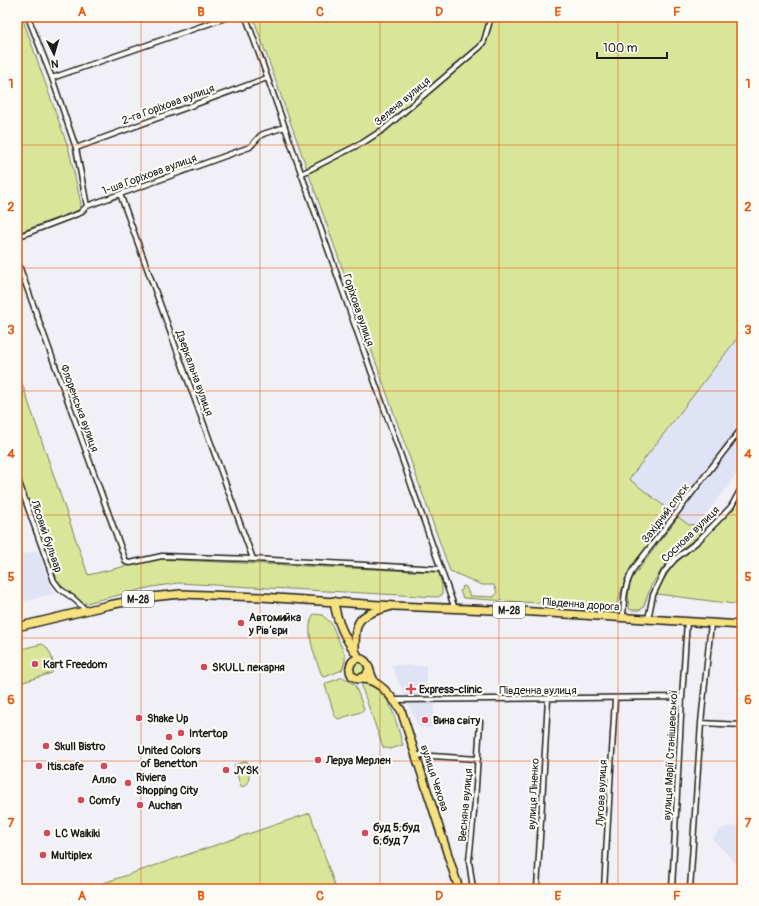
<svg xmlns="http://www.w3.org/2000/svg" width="759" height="906" viewBox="0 0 759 906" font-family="Pangolin,sans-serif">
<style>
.built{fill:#e0e2f5}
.green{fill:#d9e699;stroke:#7a815a}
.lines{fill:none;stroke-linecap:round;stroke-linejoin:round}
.minor-casing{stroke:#1c1c1c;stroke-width:7}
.primary-casing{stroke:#1c1c1c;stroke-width:10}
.trunk-casing{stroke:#1c1c1c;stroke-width:10}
.minor{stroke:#fdfcf7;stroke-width:4}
.primary{stroke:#f6e281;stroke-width:7}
.trunk{stroke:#f6e281;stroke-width:7}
.grid{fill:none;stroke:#e8590c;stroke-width:1;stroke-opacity:0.55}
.poi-dot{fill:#d1495b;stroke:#fdfcf7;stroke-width:1.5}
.labels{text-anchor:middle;stroke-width:4;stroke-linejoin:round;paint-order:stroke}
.shield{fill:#fdfcf7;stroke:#605f5e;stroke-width:1}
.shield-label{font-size:10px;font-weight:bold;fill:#1c1c1c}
.street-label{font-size:11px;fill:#1c1c1c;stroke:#fdfcf7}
.poi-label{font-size:11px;font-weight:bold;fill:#1c1c1c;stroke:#fdfcf7;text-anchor:start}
.neatline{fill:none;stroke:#e8590c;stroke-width:1.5}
.grid-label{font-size:13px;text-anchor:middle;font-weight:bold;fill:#e8590c}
</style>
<rect width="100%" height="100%" fill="#f0f0f6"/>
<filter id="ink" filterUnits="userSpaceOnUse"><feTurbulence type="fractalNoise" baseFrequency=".025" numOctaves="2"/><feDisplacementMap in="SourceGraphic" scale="8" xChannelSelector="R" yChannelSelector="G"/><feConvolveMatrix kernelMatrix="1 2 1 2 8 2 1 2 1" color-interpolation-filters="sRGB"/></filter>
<g filter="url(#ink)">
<path class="built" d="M742,332V467L699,524L689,525L629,479Z
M38,551L53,594L17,603V555Z
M391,665L426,666L427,703L434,704L433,728L419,727Z
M742,824V870L712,838L721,829Z"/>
<path class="green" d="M17,17H22L69,150L81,204L79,210L17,233Z
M253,17H742V332L629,479L673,513L626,577L616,607L612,608L463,598L460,591L463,589L462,587L464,586L466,587L470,596L494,597L497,592L494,585H482L450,571Z
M17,369L88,575L156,559L436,572L439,573L442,586V595L438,597L178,583L152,587L82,604L56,583L17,473Z
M742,491V605L657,594L661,584L673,565L700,543L732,509Z
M678,517L689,525L699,524L706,527L695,539L674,554L664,566L651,586L643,608L639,610H632L629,609C628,597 628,588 633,577Z
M314,614L322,615L331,623L345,655V661L342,670L325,677L322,676C316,659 304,632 313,615Z
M42,644C51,648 55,664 52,673L17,684V650Z
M361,661L367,667L365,674L355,677L350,667L353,663Z
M343,677L355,685L364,709L361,712L338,719L335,716L325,685L327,683Z
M365,682C392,691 395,721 403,745L390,749L383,747L362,688V684Z
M247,761C250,770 250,776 247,785L241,787L234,765Z
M310,813L336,889H86Z"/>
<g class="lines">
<defs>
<path id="minor" d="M28,17L52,78L76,148L87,206
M246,17L455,609
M52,78L228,17
M76,148L267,78
M301,174L364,142L384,129L480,47L484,41L491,17
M120,194L253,559
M17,237L80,213L87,206L250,147L260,136L263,134L285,127
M17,260L126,562L130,563L162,556L253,559L441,569
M17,477L54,581L60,589L74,599L86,610
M623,617C624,597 624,585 634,568L742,428
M648,619L653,595L664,572L675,559L698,541L731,507L742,487
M394,700L682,697
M701,723L742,725
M416,755L478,759
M473,889L469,861L475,802L480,722
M537,889L548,699
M604,889L615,699
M672,889L682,697L687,621
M690,889L701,723L711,623"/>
<path id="primary" d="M334,601C336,619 345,640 357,654
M369,669L366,676L358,679L352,676C345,665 356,653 365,661C370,665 370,676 375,682
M361,679C379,679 391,696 401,710L459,889"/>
<path id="trunk" d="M17,627L109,605L151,597L181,594L261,597L395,606L518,611L742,625
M355,652C355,619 357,616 389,607"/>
</defs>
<use href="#minor" class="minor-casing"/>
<use href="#primary" class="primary-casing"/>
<use href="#trunk" class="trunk-casing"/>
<use href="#minor" class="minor"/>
<use href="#primary" class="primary"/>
<use href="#trunk" class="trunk"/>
</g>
</g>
<path class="grid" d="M141,17V889M260,17V889M380,17V889M499,17V889M618,17V889M17,145H742M17,268H742M17,391H742M17,515H742M17,638H742M17,761H742"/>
<g class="poi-dot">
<circle cx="241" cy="623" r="4"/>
<circle cx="35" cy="664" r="4"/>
<circle cx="204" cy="667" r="4"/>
<path d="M409 683h4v4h4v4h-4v4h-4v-4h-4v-4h4z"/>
<circle cx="139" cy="718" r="4"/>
<circle cx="425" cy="720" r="4"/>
<circle cx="181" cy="733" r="4"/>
<circle cx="169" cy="737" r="4"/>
<circle cx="46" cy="746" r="4"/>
<circle cx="318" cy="760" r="4"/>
<circle cx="39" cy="766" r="4"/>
<circle cx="104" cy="766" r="4"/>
<circle cx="226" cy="770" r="4"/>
<circle cx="128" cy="783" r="4"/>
<circle cx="81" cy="800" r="4"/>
<circle cx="140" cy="805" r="4"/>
<circle cx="47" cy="833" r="4"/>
<circle cx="365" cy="833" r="4"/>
<circle cx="43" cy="855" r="4"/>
</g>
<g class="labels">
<g class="shield">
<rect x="122" y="591" width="32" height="16" rx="3"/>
<rect x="493" y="602" width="32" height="16" rx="3"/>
</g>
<g class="shield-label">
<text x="138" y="603">М-28</text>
<text x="509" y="614">М-28</text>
</g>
<g class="street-label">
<text transform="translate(402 101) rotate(-40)" y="4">Зелена вулиця</text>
<text transform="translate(168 104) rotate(-20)" y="4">2-га Горіхова вулиця</text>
<text transform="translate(149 174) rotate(-20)" y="4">1-ша Горіхова вулиця</text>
<text transform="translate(359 310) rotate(71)" y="4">Горіхова вулиця</text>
<text transform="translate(195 373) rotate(70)" y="4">Дзеркальна вулиця</text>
<text transform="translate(80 408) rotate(70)" y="4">Флоренська вулиця</text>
<text transform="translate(665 513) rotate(-53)" y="4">Західний спуск</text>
<text transform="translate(690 534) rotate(-44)" y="4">Соснова вулиця</text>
<text transform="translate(47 536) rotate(71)" y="4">Лісовий бульвар</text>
<text transform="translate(581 604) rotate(4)" y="4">Південна дорога</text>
<text x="538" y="694">Південна вулиця</text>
<text transform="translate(670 755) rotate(-87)" y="4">вулиця Марії Станішевської</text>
<text transform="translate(435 778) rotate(72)" y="4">вулиця Чехова</text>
<text transform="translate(601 793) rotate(-87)" y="4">Лугова вулиця</text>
<text transform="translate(533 794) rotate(-87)" y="4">вулиця Ліненко</text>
<text transform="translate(465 805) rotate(-85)" y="4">Весняна вулиця</text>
</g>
<g class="poi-label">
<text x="249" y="621">Автомийка<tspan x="249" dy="13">у Рівʼєри</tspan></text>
<text x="43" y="668">Kart Freedom</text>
<text x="212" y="671">SKULL пекарня</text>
<text x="419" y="693">Express-clinic</text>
<text x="147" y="722">Shake Up</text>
<text x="433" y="724">Вина світу</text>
<text x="189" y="737">Intertop</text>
<text x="54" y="750">Skull Bistro</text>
<text x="169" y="754" text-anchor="middle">United Colors<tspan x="169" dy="13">of Benetton</tspan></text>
<text x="326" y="764">Леруа Мерлен</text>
<text x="47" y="770">Itis.cafe</text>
<text x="234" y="774">JYSK</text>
<text x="136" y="781">Riviera<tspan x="136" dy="13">Shopping City</tspan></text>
<text x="104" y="783" text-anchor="middle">Алло</text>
<text x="89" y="804">Comfy</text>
<text x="148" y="809">Auchan</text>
<text x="373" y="831">буд 5;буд<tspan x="373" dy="13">6;буд 7</tspan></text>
<text x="55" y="837">LC Waikiki</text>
<text x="51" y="859">Multiplex</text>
</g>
</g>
<rect width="759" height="906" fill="none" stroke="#fdfcf7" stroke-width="44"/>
<g transform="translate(54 54) rotate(175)" stroke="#fdfcf7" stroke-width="3" paint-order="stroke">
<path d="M0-3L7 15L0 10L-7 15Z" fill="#1c1c1c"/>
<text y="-6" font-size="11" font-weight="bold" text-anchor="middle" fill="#1c1c1c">N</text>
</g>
<path d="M597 52v6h70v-6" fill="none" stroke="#1c1c1c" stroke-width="2"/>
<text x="603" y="52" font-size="12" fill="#1c1c1c" stroke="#fdfcf7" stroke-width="3" paint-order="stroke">100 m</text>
<rect x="22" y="22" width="715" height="862" class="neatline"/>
<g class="grid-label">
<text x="82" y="16">A</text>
<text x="201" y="16">B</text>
<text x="320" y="16">C</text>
<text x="439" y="16">D</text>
<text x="558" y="16">E</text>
<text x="677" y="16">F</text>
<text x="11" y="88">1</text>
<text x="748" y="88">1</text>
<text x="11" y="211">2</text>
<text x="748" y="211">2</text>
<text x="11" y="334">3</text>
<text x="748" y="334">3</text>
<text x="11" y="458">4</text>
<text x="748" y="458">4</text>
<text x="11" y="581">5</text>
<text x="748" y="581">5</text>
<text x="11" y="704">6</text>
<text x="748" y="704">6</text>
<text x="11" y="827">7</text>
<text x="748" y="827">7</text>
<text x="82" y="900">A</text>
<text x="201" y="900">B</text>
<text x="320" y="900">C</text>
<text x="439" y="900">D</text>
<text x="558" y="900">E</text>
<text x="677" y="900">F</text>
</g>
</svg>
